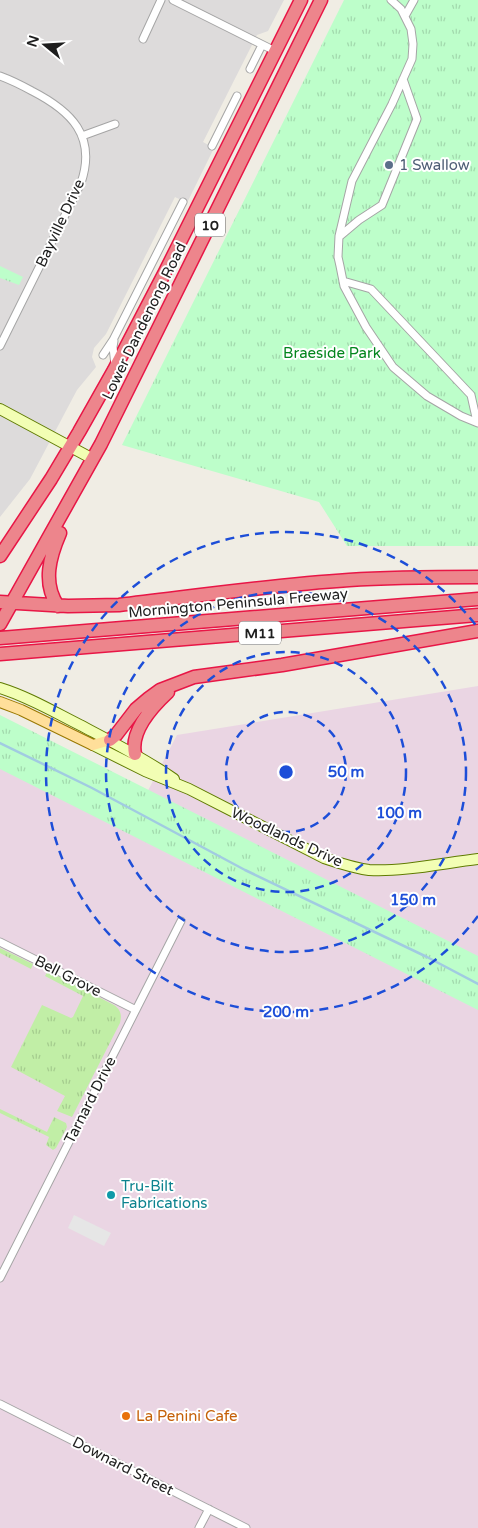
<svg xmlns="http://www.w3.org/2000/svg" width="478" height="1528" viewBox="0 0 478 1528" font-family="'Varela Round',sans-serif">
<style>
.residential{fill:#dddbdb}
.industrial{fill:#ead5e3}
.grass{fill:url(#grass-tufts)}
.park{fill:url(#park-tufts)}
.parking{fill:#e6e6e6}
.lines{fill:none;stroke-linecap:round;stroke-linejoin:round}
.stream{stroke:#a1cbe1;stroke-width:2.5}
.street-casing{stroke:#a5a5a5;stroke-width:9}
.secondary-casing{stroke:#5f7b00;stroke-width:12}
.primary-casing{stroke:#997800;stroke-width:12}
.highway-casing{stroke:#e81646;stroke-width:15}
.street{stroke:#fff;stroke-width:7}
.secondary{stroke:#f2feb4;stroke-width:10}
.primary{stroke:#ffdf9a;stroke-width:10}
.highway{stroke:#ed858c;stroke-width:12}
.ring{fill:none;stroke:#1d4ed8;stroke-width:2.5;stroke-dasharray:9 6}
.service-dot{fill:#5c6f8a;stroke:#fff;stroke-width:2}
.culture-dot{fill:#0f9aa8;stroke:#fff;stroke-width:2}
.food-dot{fill:#e8710a;stroke:#fff;stroke-width:2}
.labels{text-anchor:middle;stroke-width:4;stroke-linejoin:round;paint-order:stroke}
.shield{fill:#fff;stroke:#626262;stroke-width:1}
.shield-label{font-size:14px;font-weight:bold;fill:#1e1e1e}
.service-label{font-size:15px;fill:#4e5e75;stroke:#fff;text-anchor:start}
.street-label{font-size:15px;fill:#1e1e1e;stroke:#fff}
.park-label{font-size:15px;fill:#03861d;stroke:#fff}
.culture-label{font-size:15px;fill:#0d838f;stroke:#fff;text-anchor:start}
.food-label{font-size:15px;fill:#c56008;stroke:#fff;text-anchor:start}
.centre{fill:#1d4ed8;stroke:#fff;stroke-width:2.5}
.ring-label{font-size:15px;text-anchor:middle;font-weight:bold;fill:#1d4ed8;stroke:#fff;stroke-width:4;stroke-linejoin:round;paint-order:stroke}
</style>
<defs>
<pattern id="grass-tufts" width="24" height="20" patternUnits="userSpaceOnUse" patternTransform="scale(1.25)"><rect width="24" height="20" fill="#c1eea6"/><path d="M3 7l-1-3M5 7V3M7 7l1-3M15 17l-1-3M17 17v-4M19 17l1-3" fill="none" stroke="#a5cc8e"/></pattern>
<pattern id="park-tufts" width="24" height="20" patternUnits="userSpaceOnUse" patternTransform="scale(1.25)"><rect width="24" height="20" fill="#bdfeca"/><path d="M3 7l-1-3M5 7V3M7 7l1-3M15 17l-1-3M17 17v-4M19 17l1-3" fill="none" stroke="#a2d9ad"/></pattern>
</defs>
<rect width="100%" height="100%" fill="#f0ede4"/>
<path class="residential" d="M0,0H284L268,31L257,35L203,142L214,148L187,203L175,197L106,334L94,348L92,357L96,367L77,390L30,479L0,517Z"/>
<path class="industrial" d="M478,686V1528H0V763L128,829L177,735Z"/>
<path class="grass" d="M0,948L33,964L31,969L0,953Z
M48,971L114,1005C121,1010 122,1015 120,1023L72,1117L57,1111L65,1096L11,1067L42,1005L71,1018L73,1017L83,996L45,976Z
M0,1109L47,1132L54,1117L66,1123L67,1127L56,1148L53,1150L46,1145L49,1137L0,1113Z"/>
<path class="park" d="M344,0H478V546H347L319,502L122,445Z
M0,266L23,277L19,285L0,278Z
M0,715L478,956V1010L0,769Z"/>
<path class="parking" d="M74,1215L111,1233L104,1246L68,1228Z"/>
<g class="lines">
<path class="stream" d="M0,743L92,788L245,870L427,957L478,984"/>
<defs>
<path id="street" d="M173,0L275,51
M391,0L401,9L411,29L413,44L412,59L392,104L352,181L339,236L338,257L340,266L344,286L366,327L393,367L427,396L461,416L478,423
M405,16L414,0
M143,39L161,0
M250,69L262,45
M0,76C11,80 21,85 32,91C71,111 97,136 81,183L0,346
M82,136L115,124
M212,146L237,96
M340,236L359,220L382,205L417,119L403,79
M343,281L371,289L471,395L477,422
M114,341L113,347L115,365
M103,355L113,340L183,202
M0,942L136,1010
M0,1278L181,921
M0,1404L246,1528
M199,1528L209,1509"/>
<path id="secondary" d="M0,409L93,459
M0,688C29,697 54,712 80,725C112,742 144,758 174,779
M93,745L145,771L189,789L324,858C339,863 353,868 369,870C402,872 444,863 478,859"/>
<path id="primary" d="M0,702L21,710L93,745L110,740"/>
<path id="highway" d="M0,556L51,479L79,432L114,370L165,272L301,0
M0,602L68,606L119,605C196,596 272,585 349,580C392,577 435,577 478,577
M58,606C42,583 50,556 60,533
M0,624L101,444L321,0
M0,638L478,599
M0,654L478,615
M110,740L116,735L136,709L149,698L160,690L194,677L282,665L478,631
M135,754C130,731 153,706 168,692"/>
</defs>
<use href="#street" class="street-casing"/>
<use href="#secondary" class="secondary-casing"/>
<use href="#primary" class="primary-casing"/>
<use href="#highway" class="highway-casing"/>
<use href="#street" class="street"/>
<use href="#secondary" class="secondary"/>
<use href="#primary" class="primary"/>
<use href="#highway" class="highway"/>
</g>
<g class="ring">
<circle cx="286" cy="772" r="60"/>
<circle cx="286" cy="772" r="120"/>
<circle cx="286" cy="772" r="180"/>
<path d="M478 916A240 240 0 1 1 478 628"/>
</g>
<circle class="service-dot" cx="389" cy="165" r="5"/>
<circle class="culture-dot" cx="111" cy="1195" r="5"/>
<circle class="food-dot" cx="126" cy="1416" r="5"/>
<g class="labels">
<g class="shield">
<rect x="195" y="213.5" width="30" height="23" rx="4"/>
<rect x="239" y="621.5" width="42" height="23" rx="4"/>
</g>
<g class="shield-label">
<text x="210" y="230">10</text>
<text x="260" y="638">M11</text>
</g>
<g class="service-label">
<text x="399" y="170">1 Swallow</text>
</g>
<g class="street-label">
<text transform="translate(60 223) rotate(-65)" y="5">Bayville Drive</text>
<text transform="translate(144 321) rotate(-64)" y="5">Lower Dandenong Road</text>
<text transform="translate(238 603) rotate(-5)" y="5">Mornington Peninsula Freeway</text>
<text transform="translate(287 837) rotate(25)" y="5">Woodlands Drive</text>
<text transform="translate(68 976) rotate(27)" y="5">Bell Grove</text>
<text transform="translate(90 1100) rotate(-63)" y="5">Tarnard Drive</text>
<text transform="translate(123 1466) rotate(27)" y="5">Downard Street</text>
</g>
<g class="park-label">
<text x="332" y="358">Braeside Park</text>
</g>
<g class="culture-label">
<text x="121" y="1191">Tru-Bilt<tspan x="121" dy="17">Fabrications</tspan></text>
</g>
<g class="food-label">
<text x="136" y="1421">La Penini Cafe</text>
</g>
</g>
<circle cx="286" cy="772" r="8" class="centre"/>
<g class="ring-label">
<text x="346" y="777">50 m</text>
<text x="399" y="818">100 m</text>
<text x="413" y="905">150 m</text>
<text x="286" y="1017">200 m</text>
</g>
<g transform="translate(45 45) rotate(288)" stroke="#ffffff" stroke-width="4" paint-order="stroke">
<path d="M0-4L9 19L0 12L-9 19Z" fill="#1e1e1e"/>
<text y="-8" font-size="14" font-weight="bold" text-anchor="middle" fill="#1e1e1e">N</text>
</g>
</svg>
